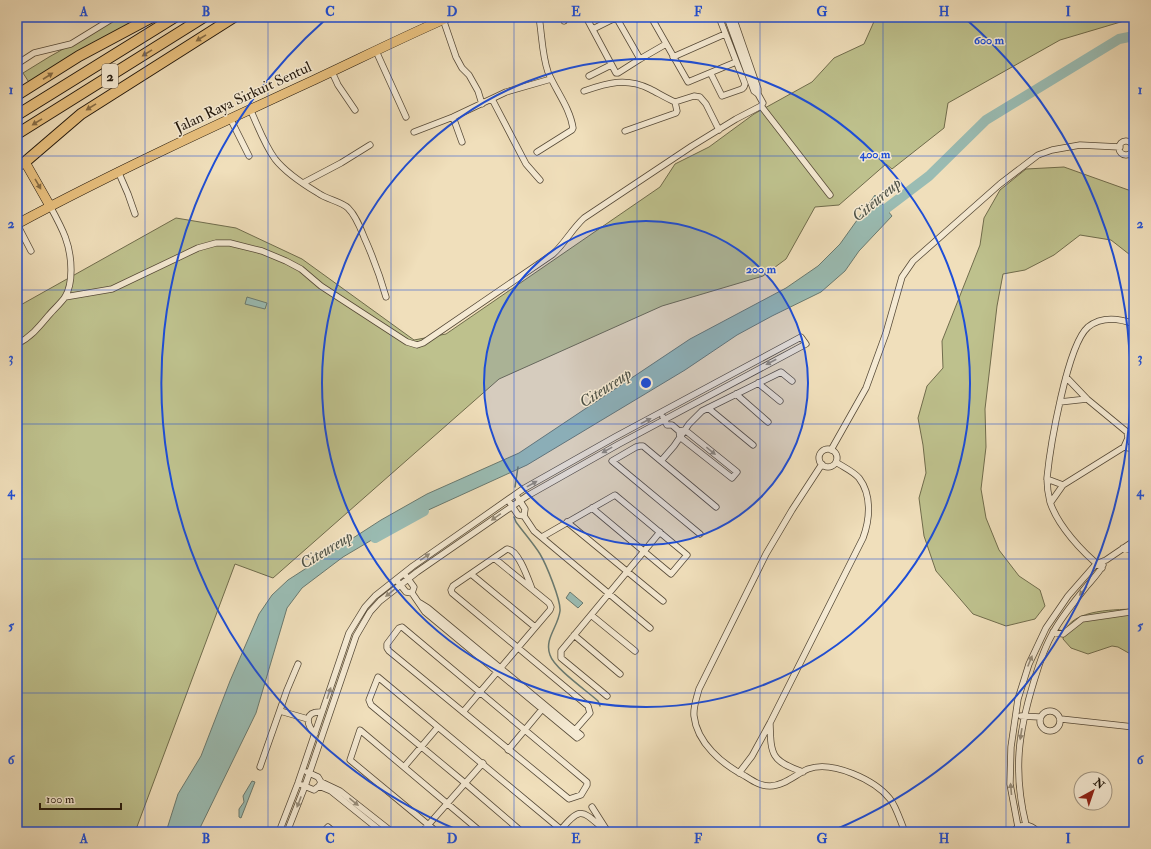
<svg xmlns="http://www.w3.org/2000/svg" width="1151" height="849" viewBox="0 0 1151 849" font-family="'IM FELL Double Pica',serif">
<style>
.green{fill:#bec18d;stroke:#706c4c}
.water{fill:#9abcb3;stroke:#6a7a70}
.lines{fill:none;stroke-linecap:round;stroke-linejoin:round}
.stream{stroke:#6a7a70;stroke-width:1.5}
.river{stroke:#9abcb3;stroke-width:10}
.minor-casing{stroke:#564a38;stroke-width:7}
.primary-casing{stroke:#23180c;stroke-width:10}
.motorway-casing{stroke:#23180c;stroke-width:12}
.minor{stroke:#f5ead3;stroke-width:5.5}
.primary{stroke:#e8c07e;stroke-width:9}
.motorway{stroke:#e8c07e;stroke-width:10}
.oneway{fill:#866c45}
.oneway2{fill:#968c79}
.grid{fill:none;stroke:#1d4ed8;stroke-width:1;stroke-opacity:0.55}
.ring{fill:none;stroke:#1d4ed8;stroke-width:2}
.labels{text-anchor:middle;stroke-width:3;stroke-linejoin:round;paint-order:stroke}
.shield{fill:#f5ead3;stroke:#625748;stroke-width:1}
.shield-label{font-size:14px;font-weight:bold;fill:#23180c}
.street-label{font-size:15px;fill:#23180c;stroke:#f5ead3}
.water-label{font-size:16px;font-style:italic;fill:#4d5146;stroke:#f5ead3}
.centre{fill:#1d4ed8;stroke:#f5ead3;stroke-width:2}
.ring-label{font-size:12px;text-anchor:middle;font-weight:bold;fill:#1d4ed8;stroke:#f5ead3;stroke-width:3;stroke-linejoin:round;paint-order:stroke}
.neatline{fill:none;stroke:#1d4ed8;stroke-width:1.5}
.grid-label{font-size:13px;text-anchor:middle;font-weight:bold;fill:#1d4ed8}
</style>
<rect width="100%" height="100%" fill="#f0dfbb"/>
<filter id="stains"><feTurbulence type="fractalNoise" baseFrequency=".005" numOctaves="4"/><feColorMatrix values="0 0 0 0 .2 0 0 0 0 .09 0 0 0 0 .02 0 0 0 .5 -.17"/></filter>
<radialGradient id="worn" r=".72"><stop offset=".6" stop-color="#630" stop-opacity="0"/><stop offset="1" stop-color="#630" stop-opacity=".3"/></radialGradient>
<path class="green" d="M120,17H152L32,87L23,73L49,57Z
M876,17L1134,18L1060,40L948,103L944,128L892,169L886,164L839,205L815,207L786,259L763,276L662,306L499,379L273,578L235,564L135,832H17V307L176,218L236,228L302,259L414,340L446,334L660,187L675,164L709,147L754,114L812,82L834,58L864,44Z
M1064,167L1134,192V258L1111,240L1080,235L1054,255L1025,270L1003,274L997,306L985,409L986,447L981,489L986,518L999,550L1019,576L1040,590L1045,606L1035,619L1006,626L973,614L936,571L924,536L919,498L926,473L923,445L918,418L927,386L943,368L942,341L980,245L984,218L1000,190L1026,169Z
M1134,609V656L1118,647L1112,646L1088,654L1071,648L1063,639C1065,609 1112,610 1134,609Z"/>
<path class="water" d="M875,195L892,216L859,251L845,271L821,292L772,316L737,335L685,370L527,465L402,522L343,557L302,588L287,608L256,713L198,832H166L178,794L201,756L230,681L259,614L272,595L288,580L381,520L427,494L519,453L690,339L786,288L818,266L840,244Z
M247,297L267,303L265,309L245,304Z
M570,592L583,603L578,608L566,598Z
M252,781L255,782L241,818L239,817V809L244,802L243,796Z"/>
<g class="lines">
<path class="stream" d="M515,487L518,467
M514,517L516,522C524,533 533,543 540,554C546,564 561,600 560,611C558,627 544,639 550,655C554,668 587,691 598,701L600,706"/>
<path class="river" d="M875,217L929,176L986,120L1119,39L1134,36
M375,538L424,511"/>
<defs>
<path id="minor" d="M563,17L564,21
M586,17L616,73H618L640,59L666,44
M616,17L640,59
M651,17L688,82L736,62
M733,17L758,89V94
M443,19L456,57L462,68L469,75L478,91L482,104
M593,29L617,17
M376,51L406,117
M673,57L725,34
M17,64L34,53L71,44L115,17
M332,72L338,85L355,110
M711,74L722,96L742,89L744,87L745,84L719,17
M589,76L611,65
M584,91C607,83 626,77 650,89C658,93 666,98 675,102L694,96L700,97L706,104L719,130
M492,99L526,164L540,180
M761,106L830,195
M250,109C258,126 264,144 275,159C286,173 303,184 318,193C326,199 342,202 348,208C356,216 360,227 364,237C373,257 380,276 386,297
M453,117L462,142
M230,118L249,156
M625,131L676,113L677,111L675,102
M414,132L453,117L506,92L551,79
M1119 148a7 7 0 1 1 14 0a7 7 0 1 1-14 0Z
M537,152L572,130L573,128C570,108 556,91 548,72C542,55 542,35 539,17
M118,171L128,194L135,214
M303,183L341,163L370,145
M17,224L31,251
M65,297L112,289L198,248L216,243H230L262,251L286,261L301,269L321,286L407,342L417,345L423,343L553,254C565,243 572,229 584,218L692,146L736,119L761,106L763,103L758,94L754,91L727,17
M17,344C31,337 39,327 49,315C54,309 61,303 65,297C70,289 71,278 71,270C71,244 62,228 50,206
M758,383L780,401
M736,394L768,422
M1060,402L1087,399
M708,408L753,445
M663,417L667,425H672L679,431L680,437L732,478L737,472L685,430L679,431
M1124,447L1134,449
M819 458a9 9 0 1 1 18 0a9 9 0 1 1-18 0Z
M831,450L866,388L886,333L902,277L913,261L1000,184L1038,155L1052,150L1080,145L1120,147
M661,461L674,446L689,424L702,411L781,372L792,381
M822,464L792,510L766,554L699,689C697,697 693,707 694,716C697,743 722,764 745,776C753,781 760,786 770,786C784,786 796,774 808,769C832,760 875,780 890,799C896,806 901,823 905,832
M1047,479L1063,485
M518,498L525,509L524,516
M1051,502L1063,485L1124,447L1128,438L1127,432L1087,399L1066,377
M510,503L518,515L524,516L534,531L650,628
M567,522L663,601
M700,534L612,461L636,447L640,446H643L716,507
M542,537L615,495L687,555L671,574L592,508
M1123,548L1134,550
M1102,568C1082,552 1058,526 1050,502C1048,494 1047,485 1047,478C1050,448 1067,345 1088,327C1102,316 1118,318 1134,324
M471,574L535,627
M406,576L414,587L412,593
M398,582L406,592L412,593L425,612L577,738L581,735L428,608L420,603
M532,589C528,579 519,550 507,549L453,586L451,590L452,593L588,706L590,713L575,730
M591,615L635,651
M402,627L587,782V785L581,795L569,799L389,651L387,648V644L399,628Z
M1053,632L1063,634L1082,619L1130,612H1134
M574,635L620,674
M607,696L561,658V651L660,532
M1040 721a10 10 0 1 1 20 0a10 10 0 1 1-20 0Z
M280,711L308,719
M463,712L550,610L551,607L549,603L494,558
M1021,716L1040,717
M1061,719L1134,727
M770,724C771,755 771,761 803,772
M315,734C305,723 305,711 322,712
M508,750L544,707
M260,767L287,690L298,664
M404,767L438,727
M739,773L752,756L770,723L863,538C870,519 872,495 859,478C853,471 843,467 836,462
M321,782L340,791L392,832
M302,785L314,790L319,786L321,782L318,777L307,772
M319,786L331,791L382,832
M592,807L606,829
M1026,825C1013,772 1018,733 1034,681C1039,664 1045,646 1054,631C1063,615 1075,601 1086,587C1092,580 1099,573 1103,565
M1018,827L1010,784L1011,747L1018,699L1029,664L1046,628L1068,596L1096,564L1106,560L1134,541
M279,832L298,783L349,633L365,607L375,596L413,566L523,489L615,437L801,337L806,344L619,444L527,496L417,572L380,601L370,612L356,636L305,786L287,832
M323,832L328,827L334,832
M422,832L483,763
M437,832L350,760L360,730L481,832
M522,832L465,783L371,705L369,700L378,677L564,832
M559,832C582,804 582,811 607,832
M1013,832C1020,823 1030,823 1038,832"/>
<path id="primary" d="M17,167L25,162L50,206
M17,224C114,172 214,126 314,80C359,59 403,37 449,17"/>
<path id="motorway" d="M17,95L79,56L152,17
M17,115L175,17
M17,134L204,17
M25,162L81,114L234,17"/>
</defs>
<use href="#minor" class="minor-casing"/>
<use href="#primary" class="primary-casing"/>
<use href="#motorway" class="motorway-casing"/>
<use href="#minor" class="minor"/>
<use href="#primary" class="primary"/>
<use href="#motorway" class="motorway"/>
</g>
<defs><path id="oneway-solid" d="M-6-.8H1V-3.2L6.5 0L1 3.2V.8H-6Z"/></defs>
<g class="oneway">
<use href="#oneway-solid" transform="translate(201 38) rotate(148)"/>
<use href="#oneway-solid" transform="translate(147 53) rotate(148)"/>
<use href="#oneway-solid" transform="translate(48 76) rotate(-33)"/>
<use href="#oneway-solid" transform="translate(91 107) rotate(148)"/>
<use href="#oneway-solid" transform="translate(37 122) rotate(148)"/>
<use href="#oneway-solid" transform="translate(38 184) rotate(60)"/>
</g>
<g class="oneway2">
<use href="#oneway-solid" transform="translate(771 362) rotate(152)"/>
<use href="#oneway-solid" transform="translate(646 421) rotate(-28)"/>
<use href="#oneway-solid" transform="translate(607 450) rotate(151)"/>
<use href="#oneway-solid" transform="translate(711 451) rotate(39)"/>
<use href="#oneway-solid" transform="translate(532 484) rotate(-29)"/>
<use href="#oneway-solid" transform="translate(496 517) rotate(145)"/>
<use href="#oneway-solid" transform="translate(425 557) rotate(-35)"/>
<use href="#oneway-solid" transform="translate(1083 591) rotate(130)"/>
<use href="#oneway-solid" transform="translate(390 593) rotate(141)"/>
<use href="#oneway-solid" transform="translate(1030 661) rotate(-68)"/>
<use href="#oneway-solid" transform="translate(329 693) rotate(-71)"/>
<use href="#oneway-solid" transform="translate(1021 734) rotate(99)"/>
<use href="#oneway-solid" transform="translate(1011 789) rotate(-95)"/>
<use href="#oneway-solid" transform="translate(299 802) rotate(111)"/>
<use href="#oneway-solid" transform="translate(354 802) rotate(39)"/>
</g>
<path class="grid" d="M145,17V832M268,17V832M391,17V832M514,17V832M637,17V832M760,17V832M883,17V832M1006,17V832M17,156H1134M17,290H1134M17,424H1134M17,559H1134M17,693H1134"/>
<circle cx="646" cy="383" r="162" fill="#1d4ed8" fill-opacity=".12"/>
<g class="ring">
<circle cx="646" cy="383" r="162"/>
<circle cx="646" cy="383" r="324"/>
<path d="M460 831A485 485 0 0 1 325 20M967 20A485 485 0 0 1 832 831"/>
</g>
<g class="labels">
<rect class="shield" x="102" y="64" width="16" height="24" rx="3"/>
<g class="shield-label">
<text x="110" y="81">2</text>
</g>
<g class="street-label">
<text transform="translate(243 97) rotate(-25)" y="5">Jalan Raya Sirkuit Sentul</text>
</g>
<g class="water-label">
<text transform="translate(876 199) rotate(-40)" y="6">Citeureup</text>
<text transform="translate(605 387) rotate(-33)" y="6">Citeureup</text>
<text transform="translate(326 549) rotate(-31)" y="6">Citeureup</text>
</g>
</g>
<circle cx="646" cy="383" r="6" class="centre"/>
<g class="ring-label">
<text x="989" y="44">600 m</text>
<text x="875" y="158">400 m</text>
<text x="761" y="273">200 m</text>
</g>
<rect width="1151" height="849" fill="none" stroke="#f0dfbb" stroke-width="44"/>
<g transform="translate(1093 791) rotate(40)"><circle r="19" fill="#f5ead3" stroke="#a19683"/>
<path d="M0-3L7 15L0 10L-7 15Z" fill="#8f2418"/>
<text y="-6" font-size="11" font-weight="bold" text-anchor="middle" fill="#23180c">N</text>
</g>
<path d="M40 803v6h81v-6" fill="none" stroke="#23180c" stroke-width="2"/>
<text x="46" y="803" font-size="12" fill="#23180c" stroke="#f5ead3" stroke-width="3" paint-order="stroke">100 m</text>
<rect x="22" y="22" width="1107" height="805" class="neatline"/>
<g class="grid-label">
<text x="84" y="16">A</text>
<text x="206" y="16">B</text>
<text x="330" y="16">C</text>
<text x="452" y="16">D</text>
<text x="576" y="16">E</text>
<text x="698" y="16">F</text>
<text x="822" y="16">G</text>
<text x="944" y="16">H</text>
<text x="1068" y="16">I</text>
<text x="11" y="94">1</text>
<text x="1140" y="94">1</text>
<text x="11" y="228">2</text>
<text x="1140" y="228">2</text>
<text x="11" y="362">3</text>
<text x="1140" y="362">3</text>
<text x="11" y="496">4</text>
<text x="1140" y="496">4</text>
<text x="11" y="630">5</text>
<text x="1140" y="630">5</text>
<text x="11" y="764">6</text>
<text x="1140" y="764">6</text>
<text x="84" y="843">A</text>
<text x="206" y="843">B</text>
<text x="330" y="843">C</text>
<text x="452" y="843">D</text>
<text x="576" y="843">E</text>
<text x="698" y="843">F</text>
<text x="822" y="843">G</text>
<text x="944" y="843">H</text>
<text x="1068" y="843">I</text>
</g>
<rect width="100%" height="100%" filter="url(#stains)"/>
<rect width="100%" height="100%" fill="url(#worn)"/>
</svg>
